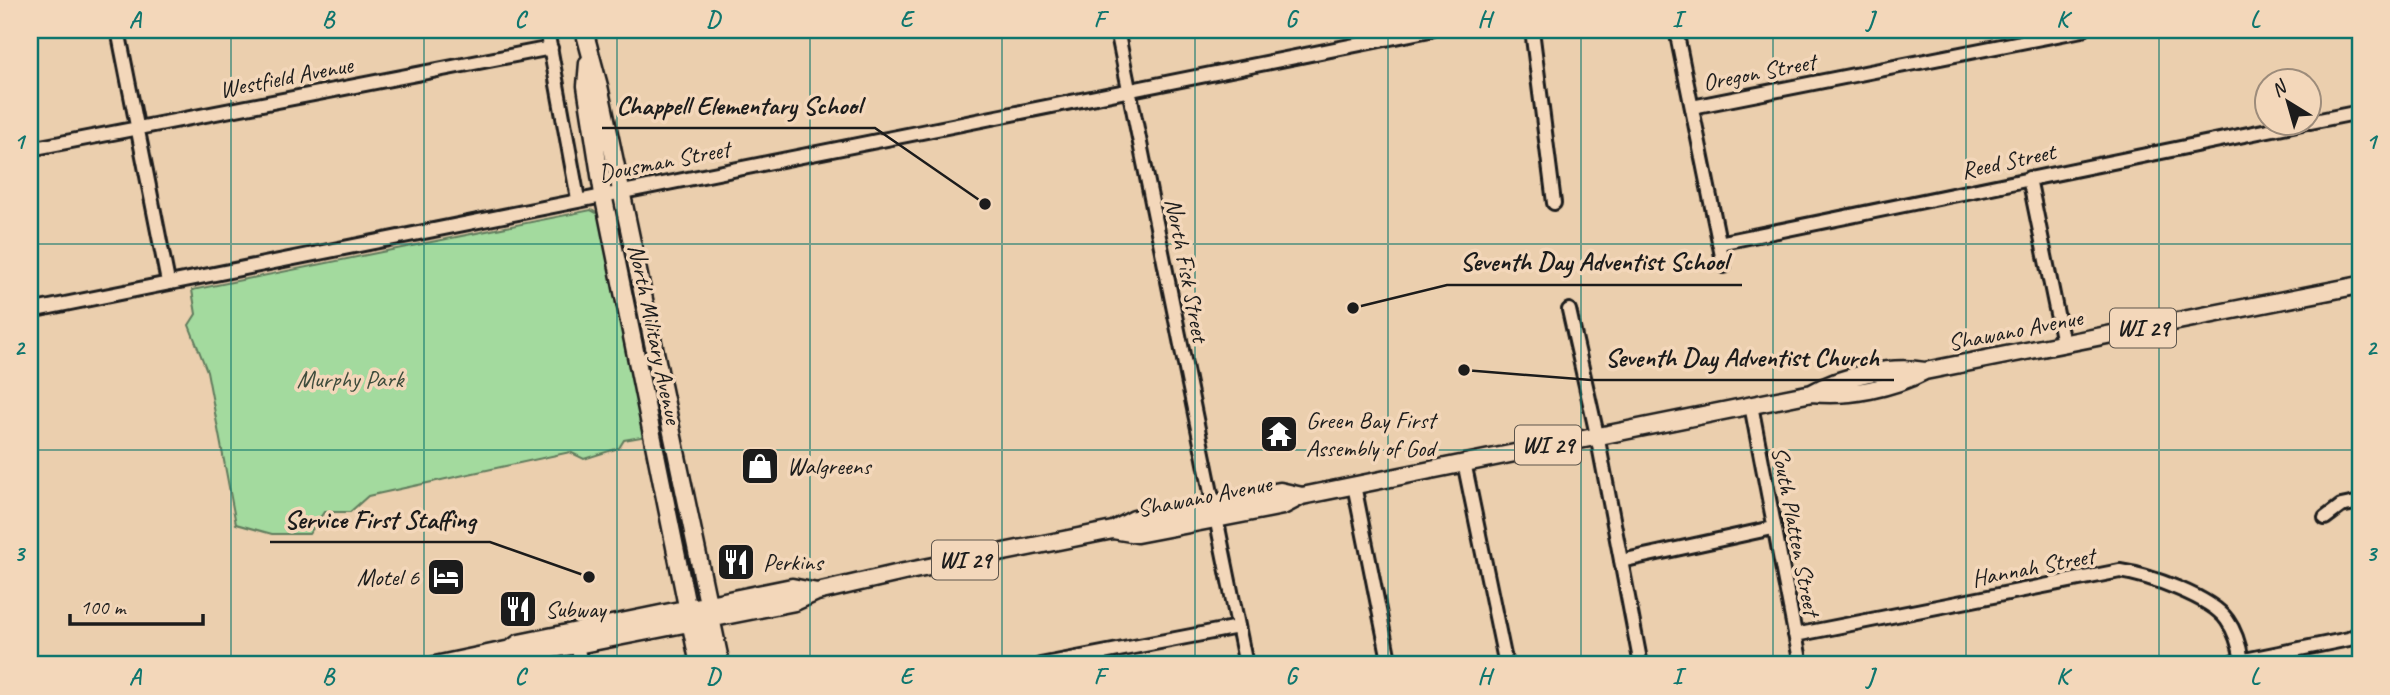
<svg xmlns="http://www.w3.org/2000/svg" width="2390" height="695" viewBox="0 0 2390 695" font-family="Caveat,sans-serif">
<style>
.green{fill:#a3da9e;stroke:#607b5d;stroke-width:2}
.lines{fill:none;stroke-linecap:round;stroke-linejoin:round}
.minor-casing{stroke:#1c1c1c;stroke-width:18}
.major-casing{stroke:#1c1c1c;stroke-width:21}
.minor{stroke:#f3d7ba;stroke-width:12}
.major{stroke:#f3d7ba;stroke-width:16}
.grid{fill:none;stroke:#0f766e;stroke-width:2;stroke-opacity:0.55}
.labels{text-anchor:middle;stroke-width:7;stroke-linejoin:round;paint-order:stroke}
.shield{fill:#f3d7ba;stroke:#5c544b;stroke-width:2}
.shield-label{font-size:23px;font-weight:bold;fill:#1c1c1c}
.street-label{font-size:24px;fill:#1c1c1c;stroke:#f3d7ba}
.park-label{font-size:24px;fill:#3e4c3c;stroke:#f3d7ba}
.poi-label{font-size:24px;fill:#1c1c1c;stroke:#f3d7ba;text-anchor:start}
.leader{fill:none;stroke:#1c1c1c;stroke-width:2.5}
.callout-dot{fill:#1c1c1c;stroke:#f3d7ba;stroke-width:2.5}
.callout-label{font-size:26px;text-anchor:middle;font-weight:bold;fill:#1c1c1c;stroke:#f3d7ba;stroke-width:7;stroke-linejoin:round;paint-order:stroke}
.neatline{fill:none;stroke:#0f766e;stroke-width:2.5}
.grid-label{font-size:23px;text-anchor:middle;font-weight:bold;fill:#0f766e}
</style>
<rect width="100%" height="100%" fill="#ebcfae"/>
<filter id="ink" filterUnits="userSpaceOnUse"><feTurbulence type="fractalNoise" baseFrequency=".0143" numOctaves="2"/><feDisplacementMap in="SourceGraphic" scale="14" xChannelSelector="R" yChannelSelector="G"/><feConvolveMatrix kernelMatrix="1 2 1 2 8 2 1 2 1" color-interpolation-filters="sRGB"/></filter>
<g filter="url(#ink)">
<path class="green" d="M591,210L602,216L647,436L624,440L619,448L584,459L570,452L368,496L350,512H324L309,534H272L236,524L207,371L189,325L196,314L192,290Z"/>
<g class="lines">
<defs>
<path id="minor" d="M118,30L168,282
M547,30L578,199
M1117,30L1246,665
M1532,30L1554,203
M1676,30L1724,266
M1692,107L2082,30
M2310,122L2360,112
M30,149L551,48
M2029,178L2063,343
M1719,243L2307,122
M1569,310L1597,435L1641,665
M30,311L1430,30
M1751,405L1801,665
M1464,462L1506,665
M1354,485L1390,665
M2325,518L2341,506L2360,502
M1621,561L1773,528
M1795,635L2120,571C2148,575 2211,597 2227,620C2235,631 2240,648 2242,661
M576,638L581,665
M1040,665L1238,627
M2220,665L2349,639L2360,632"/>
<path id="major" d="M584,30L599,86L721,665
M588,63L586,86L603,194L699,665
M1812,393C1842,376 1890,365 1925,371
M1113,530L1137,534L1283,506L1302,496L1812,393C1848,397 1893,388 1925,371L2360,285
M703,633L710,665
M511,649L520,654L577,645L795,602L817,592L904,572L1113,530L1134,519L1280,491L1302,496
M435,665L511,649L519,643L792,587L817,592"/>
</defs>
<use href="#minor" class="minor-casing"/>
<use href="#major" class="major-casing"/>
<use href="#minor" class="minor"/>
<use href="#major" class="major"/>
</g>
</g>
<path class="grid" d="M231,30V665M424,30V665M617,30V665M810,30V665M1002,30V665M1195,30V665M1388,30V665M1581,30V665M1773,30V665M1966,30V665M2159,30V665M30,244H2360M30,450H2360"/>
<defs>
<symbol id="temple-square" viewBox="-11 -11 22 22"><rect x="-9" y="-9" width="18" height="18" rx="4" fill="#1c1c1c" stroke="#f3d7ba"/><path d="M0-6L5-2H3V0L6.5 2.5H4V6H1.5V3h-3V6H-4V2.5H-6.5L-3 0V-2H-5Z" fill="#fff"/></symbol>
<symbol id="shop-square" viewBox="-11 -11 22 22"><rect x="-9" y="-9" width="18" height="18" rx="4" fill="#1c1c1c" stroke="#f3d7ba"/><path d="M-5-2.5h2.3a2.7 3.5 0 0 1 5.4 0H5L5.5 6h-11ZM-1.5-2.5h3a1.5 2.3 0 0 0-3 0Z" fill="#fff"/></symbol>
<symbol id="restaurant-square" viewBox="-11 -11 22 22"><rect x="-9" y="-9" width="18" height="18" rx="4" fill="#1c1c1c" stroke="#f3d7ba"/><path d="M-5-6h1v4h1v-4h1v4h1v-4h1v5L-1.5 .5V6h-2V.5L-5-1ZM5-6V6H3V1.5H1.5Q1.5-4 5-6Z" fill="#fff"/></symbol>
<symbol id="hotel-square" viewBox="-11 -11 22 22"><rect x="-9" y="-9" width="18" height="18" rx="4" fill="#1c1c1c" stroke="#f3d7ba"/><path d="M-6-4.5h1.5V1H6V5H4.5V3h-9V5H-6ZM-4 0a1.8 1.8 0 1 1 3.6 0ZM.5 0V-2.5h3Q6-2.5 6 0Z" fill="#fff"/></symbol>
</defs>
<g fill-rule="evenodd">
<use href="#temple-square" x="1257" y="412" width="44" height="44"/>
<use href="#shop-square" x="738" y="444" width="44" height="44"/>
<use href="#restaurant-square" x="714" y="540" width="44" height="44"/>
<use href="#hotel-square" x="424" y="555" width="44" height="44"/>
<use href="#restaurant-square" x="496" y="587" width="44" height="44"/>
</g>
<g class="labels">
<g class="shield">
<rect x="2110" y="308.5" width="66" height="39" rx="5"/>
<rect x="1515" y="425.5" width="66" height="39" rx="5"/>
<rect x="932" y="540.5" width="66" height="39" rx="5"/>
</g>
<g class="shield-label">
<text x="2143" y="336">WI 29</text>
<text x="1548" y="453">WI 29</text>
<text x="965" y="568">WI 29</text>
</g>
<g class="street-label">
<text transform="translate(1759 72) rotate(-11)" y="8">Oregon Street</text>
<text transform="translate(286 77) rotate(-11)" y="8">Westfield Avenue</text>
<text transform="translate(664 161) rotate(-11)" y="8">Dousman Street</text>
<text transform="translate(2008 161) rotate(-12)" y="8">Reed Street</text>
<text transform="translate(1187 270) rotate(79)" y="8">North Fisk Street</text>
<text transform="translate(2015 330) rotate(-11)" y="8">Shawano Avenue</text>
<text transform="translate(655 334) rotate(78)" y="8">North Military Avenue</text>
<text transform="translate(1204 496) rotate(-11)" y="8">Shawano Avenue</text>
<text transform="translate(1796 531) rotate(79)" y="8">South Platten Street</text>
<text transform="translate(2033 567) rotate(-11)" y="8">Hannah Street</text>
</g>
<g class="park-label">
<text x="350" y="387">Murphy Park</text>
</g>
<g class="poi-label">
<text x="1306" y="428">Green Bay First<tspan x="1306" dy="28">Assembly of God</tspan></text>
<text x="787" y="474">Walgreens</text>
<text x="763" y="570">Perkins</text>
<text x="419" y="585" text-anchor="end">Motel 6</text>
<text x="545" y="617">Subway</text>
</g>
</g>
<path class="leader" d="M985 204L875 128H602M1353 308L1447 285H1742M1464 370L1591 380H1894M589 577L490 542H270"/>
<g class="callout-dot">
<circle cx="985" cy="204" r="7"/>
<circle cx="1353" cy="308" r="7"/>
<circle cx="1464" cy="370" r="7"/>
<circle cx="589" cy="577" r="7"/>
</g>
<g class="callout-label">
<text x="739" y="114">Chappell Elementary School</text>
<text x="1594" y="270">Seventh Day Adventist School</text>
<text x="1742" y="366">Seventh Day Adventist Church</text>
<text x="380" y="528">Service First Staffing</text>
</g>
<rect width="2390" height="695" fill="none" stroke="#f3d7ba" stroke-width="77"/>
<g transform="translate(2288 102) rotate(323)"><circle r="33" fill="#f3d7ba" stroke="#9d8c7b" stroke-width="2"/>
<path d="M0-5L12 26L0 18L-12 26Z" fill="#1c1c1c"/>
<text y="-10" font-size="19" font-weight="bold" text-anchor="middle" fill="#1c1c1c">N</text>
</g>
<path d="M70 614v10h133v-10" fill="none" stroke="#1c1c1c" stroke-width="3.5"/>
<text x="80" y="614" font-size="21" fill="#1c1c1c" stroke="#f3d7ba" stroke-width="5" paint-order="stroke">100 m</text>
<rect x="38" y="38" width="2314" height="618" class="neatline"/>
<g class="grid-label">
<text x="135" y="27">A</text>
<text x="328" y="27">B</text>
<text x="520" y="27">C</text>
<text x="713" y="27">D</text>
<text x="906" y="27">E</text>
<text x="1099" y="27">F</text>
<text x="1291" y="27">G</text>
<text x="1484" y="27">H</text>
<text x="1677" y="27">I</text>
<text x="1870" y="27">J</text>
<text x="2062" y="27">K</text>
<text x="2255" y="27">L</text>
<text x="19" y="149">1</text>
<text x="2371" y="149">1</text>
<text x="19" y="355">2</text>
<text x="2371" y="355">2</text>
<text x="19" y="561">3</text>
<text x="2371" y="561">3</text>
<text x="135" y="684">A</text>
<text x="328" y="684">B</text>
<text x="520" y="684">C</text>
<text x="713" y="684">D</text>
<text x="906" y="684">E</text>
<text x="1099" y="684">F</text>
<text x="1291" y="684">G</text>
<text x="1484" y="684">H</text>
<text x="1677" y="684">I</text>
<text x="1870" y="684">J</text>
<text x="2062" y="684">K</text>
<text x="2255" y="684">L</text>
</g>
</svg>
